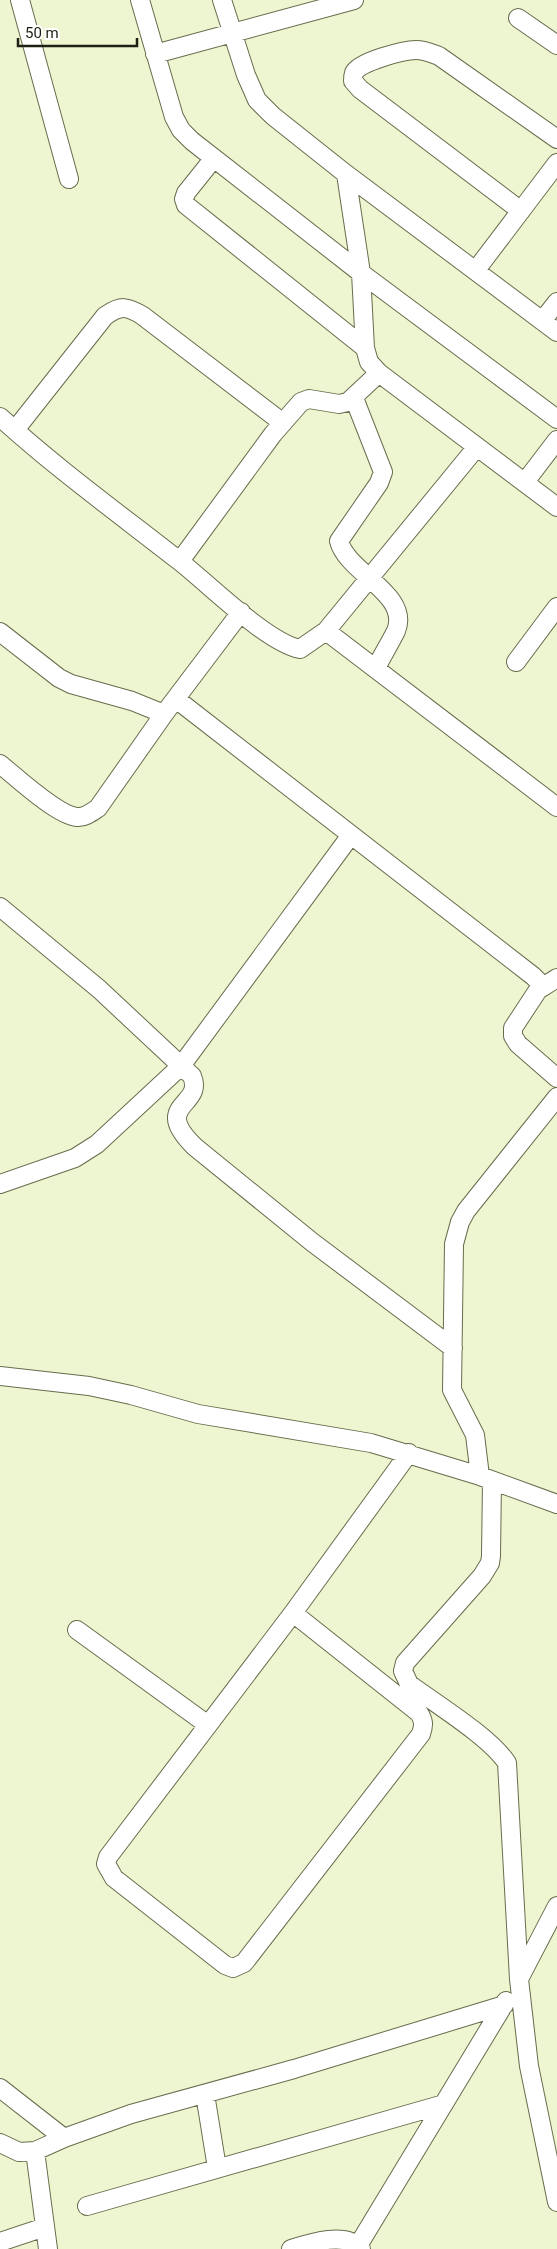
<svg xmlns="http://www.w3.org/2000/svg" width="557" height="2249" viewBox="0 0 557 2249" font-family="Roboto,sans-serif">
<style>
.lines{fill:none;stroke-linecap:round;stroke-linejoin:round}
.minor-casing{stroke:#676d4c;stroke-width:20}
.minor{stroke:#fff;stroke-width:18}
</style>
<rect width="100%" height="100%" fill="#eef5d1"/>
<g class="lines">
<defs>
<path id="minor" d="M20,0L69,179
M140,0L174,117L181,130L192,141L361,273L557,419
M222,0L246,75L257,100L273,116L346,174L557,332
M518,18L557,45
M155,54L354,0
M214,158L186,193L184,199L186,205L365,348
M346,174L361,273L365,348L369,362L379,373L557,507
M521,211L360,89L353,81C353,78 353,76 354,73C358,62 404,50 416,50C425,50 431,53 439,56L557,139
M476,270L557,163
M542,321L557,302
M354,398L383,472L379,483L339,541C347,573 411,594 396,631C390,643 382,656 376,668
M0,417C56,468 118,513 178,560C208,583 266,642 300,649L326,631L476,448
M15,430L105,316C121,305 127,306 143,316L283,423
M525,482L557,440
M180,561L273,434L301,402L309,399L339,404L348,402L379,373
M326,631L557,807
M0,632L59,678L71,684L132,701L164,714
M516,662L557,607
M176,699L533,976L540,983L538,990L513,1028V1036L518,1044L557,1078
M0,764C16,777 58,816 77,817C84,818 92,812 98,808L164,714L241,612
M0,907L99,989L192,1076C205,1107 150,1103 195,1147L312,1242L453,1348
M538,990L557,978
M0,1184L75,1158L97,1144L181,1066L351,835
M0,1376L89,1386L131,1395L198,1414L371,1443L480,1476L557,1504
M480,1476L475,1435L452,1390L454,1244L460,1222L466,1211L557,1097
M492,1481L491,1556L490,1563L482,1576L405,1663L403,1671L409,1684C436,1704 490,1737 507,1763L519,1979L529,2066L557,2202
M293,1613L419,1713C424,1721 424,1725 421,1734L244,1963L233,1968L225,1965L114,1878L106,1864L108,1857L293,1613L409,1453
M77,1630L208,1725
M519,1979L557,1906
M0,2088L64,2138
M205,2094L217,2168
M0,2143L19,2152L35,2151L64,2138L131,2114L294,2069L504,2005
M35,2151L48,2249
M87,2206L444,2104
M0,2242L45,2227
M291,2249C310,2243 346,2231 361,2249
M356,2249L506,2001"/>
</defs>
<use href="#minor" class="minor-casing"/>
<use href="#minor" class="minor"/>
</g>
<path d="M18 38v8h119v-8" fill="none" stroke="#1d2012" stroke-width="2.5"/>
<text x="25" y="38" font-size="15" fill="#1d2012" stroke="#ffffff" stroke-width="4" paint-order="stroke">50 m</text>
</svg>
